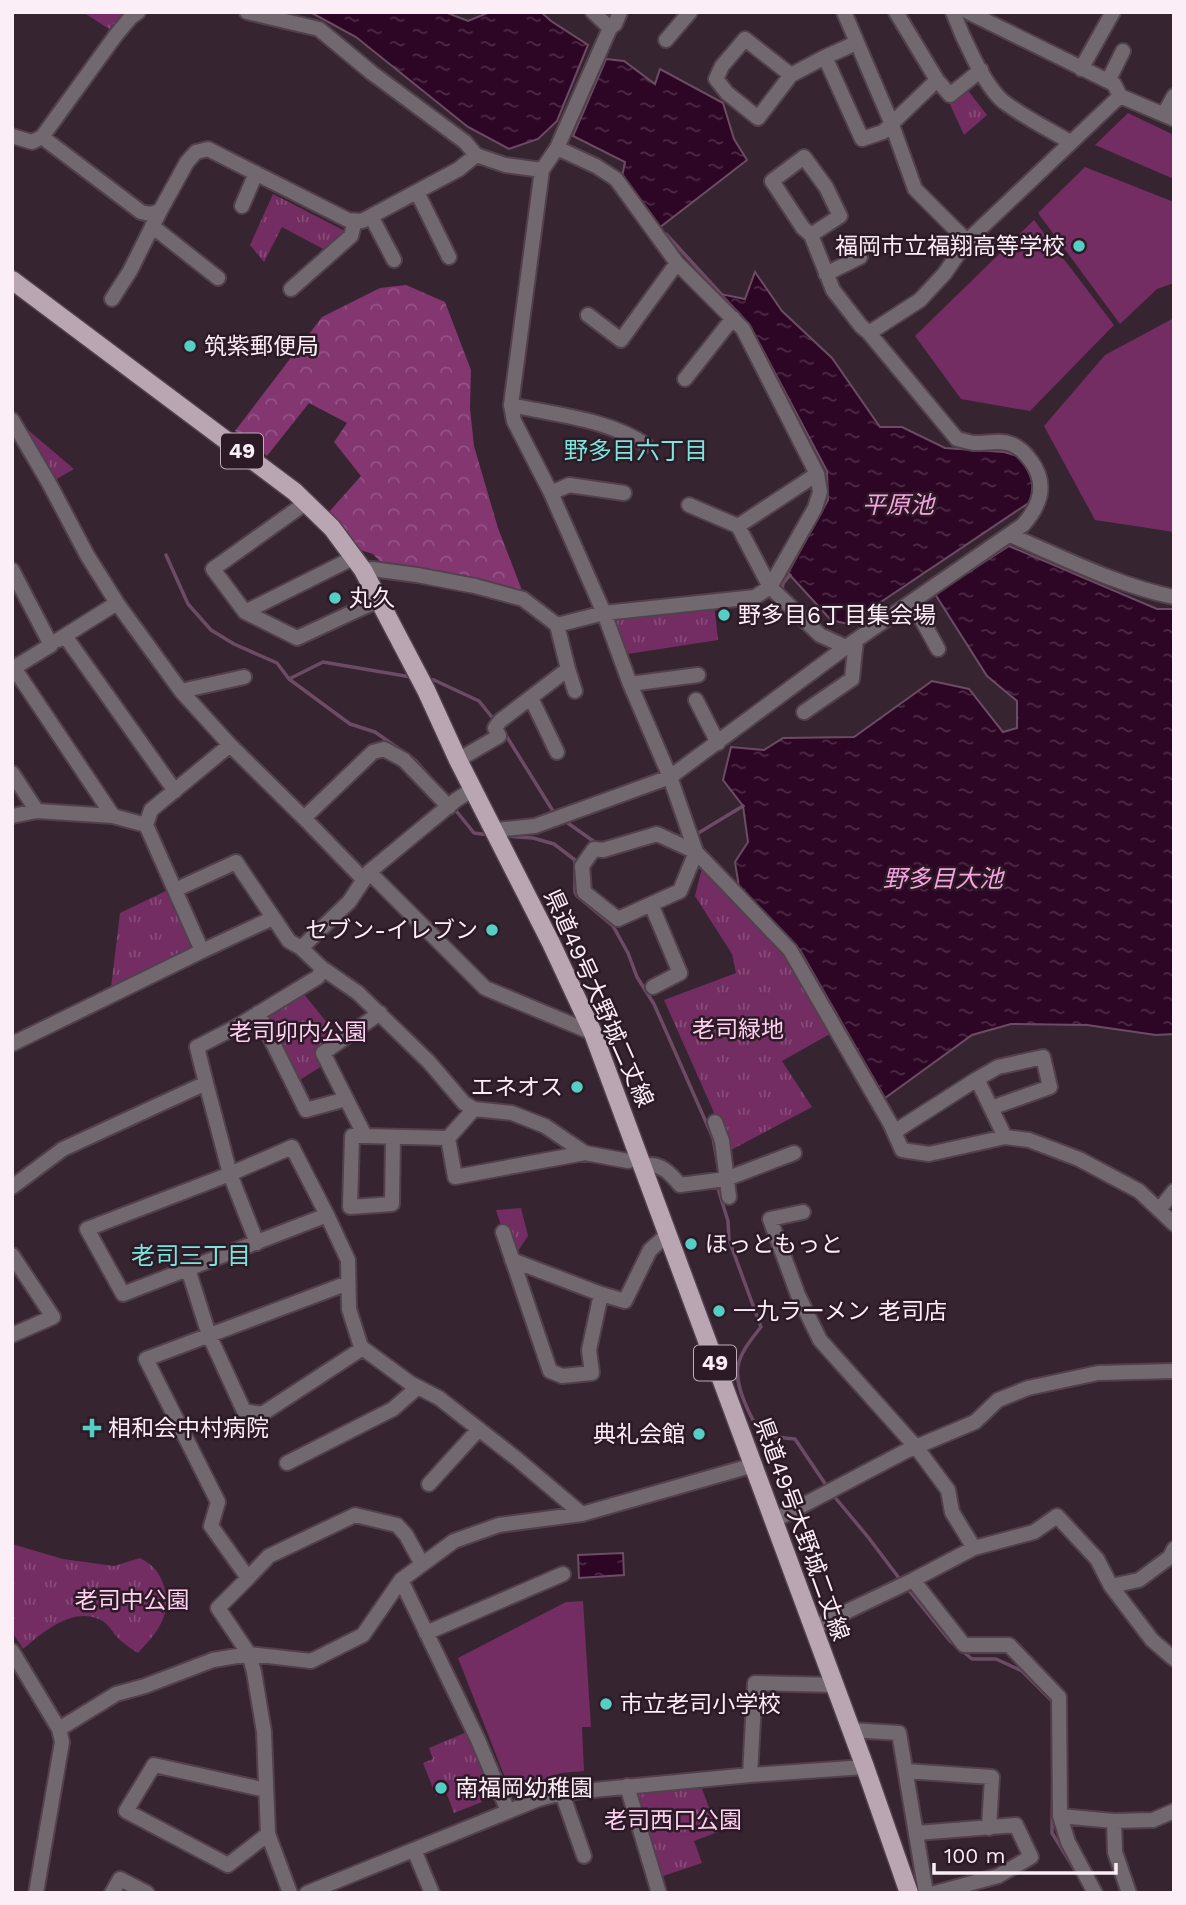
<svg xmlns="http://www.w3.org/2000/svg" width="1186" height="1905" viewBox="0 0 1186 1905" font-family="'Work Sans','Noto Sans JP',sans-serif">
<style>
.grass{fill:url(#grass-tufts)}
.forest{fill:url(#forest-crowns)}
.pitch{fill:#732d62}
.water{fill:url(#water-ripples);stroke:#6c4c64;stroke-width:2}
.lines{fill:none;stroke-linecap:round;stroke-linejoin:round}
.stream{stroke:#6c4c64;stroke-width:3.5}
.minor-casing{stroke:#52404d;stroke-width:18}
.major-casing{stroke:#52404d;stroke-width:21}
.minor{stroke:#72686f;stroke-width:14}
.major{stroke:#baa6b3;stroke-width:18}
.poi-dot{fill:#55cec4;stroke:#2c1a27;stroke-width:2.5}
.labels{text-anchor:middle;stroke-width:5;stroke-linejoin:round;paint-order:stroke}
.shield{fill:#2c1a27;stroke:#bdaeb9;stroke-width:2}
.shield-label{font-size:21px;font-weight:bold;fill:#fbeef7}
.poi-label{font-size:23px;fill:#fbeef7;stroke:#2c1a27;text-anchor:start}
.street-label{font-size:23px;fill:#fbeef7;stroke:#2c1a27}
.park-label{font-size:23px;fill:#fdd1ef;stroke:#2c1a27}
.neighbourhood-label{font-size:24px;fill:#7be5dc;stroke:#2c1a27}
.water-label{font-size:24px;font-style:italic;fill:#f9a3e0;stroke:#2c1a27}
</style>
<defs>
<pattern id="grass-tufts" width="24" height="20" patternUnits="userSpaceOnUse" patternTransform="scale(1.75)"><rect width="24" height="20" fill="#732d62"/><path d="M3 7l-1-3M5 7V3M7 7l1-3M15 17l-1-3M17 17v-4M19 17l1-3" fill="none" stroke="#884c79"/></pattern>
<pattern id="forest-crowns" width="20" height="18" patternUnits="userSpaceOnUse" patternTransform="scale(1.75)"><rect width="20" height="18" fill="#833670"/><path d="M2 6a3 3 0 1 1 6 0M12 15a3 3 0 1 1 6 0" fill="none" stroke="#955385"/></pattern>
<pattern id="water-ripples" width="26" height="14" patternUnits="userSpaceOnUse" patternTransform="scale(1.75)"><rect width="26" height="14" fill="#2e0625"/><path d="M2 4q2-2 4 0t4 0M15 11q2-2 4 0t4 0" fill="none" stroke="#4d2b45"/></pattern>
</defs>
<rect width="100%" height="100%" fill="#362431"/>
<path class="grass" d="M83,12H126L109,29Z
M966,88L987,115L964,135L949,102Z
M273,194L345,231L327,251L282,227L264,262L250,245Z
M21,424L74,469L53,481Z
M714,602L718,640L621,655L604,613Z
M704,860L790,950L837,1030L782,1061L812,1107L729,1151L712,1108L664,1000L736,973L732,954L695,896Z
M174,887L202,951L110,996L120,913Z
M299,988L341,1040L328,1062L292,1085L258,1013Z
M521,1208L528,1236L512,1260L496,1210Z
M12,1544L63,1559L114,1566L140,1558C150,1563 158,1570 162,1581C175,1611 158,1632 138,1653C132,1649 125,1645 120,1640C113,1634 110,1625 101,1620C73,1606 43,1632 23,1649L12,1632Z
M467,1732L486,1781L475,1785L482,1802L454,1813L446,1792L436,1796L423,1763L433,1759L429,1748Z
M701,1786L718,1832L694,1841L702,1863L657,1878L633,1794Z"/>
<path class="forest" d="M406,285L445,302L471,370L470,408L474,446L498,528L523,593L384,566L373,554L360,550L328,513L361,476L334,442L347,423L309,403L267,456L235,431L322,317L380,288Z"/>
<path class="pitch" d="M1128,113L1174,135V179L1095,145Z
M1085,167L1174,202V283L1157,289L1120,324L1038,213Z
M1034,220L1114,325L1030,411L961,399L915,336Z
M1174,318V532L1095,520L1044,426L1105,355Z
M583,1601L591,1727H582L584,1771L561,1773L511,1793L458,1658L566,1602Z"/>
<path class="water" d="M305,12H445L468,21L490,12H541L551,21L588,45L557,121L538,139L509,149L468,127L356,37L312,13Z
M606,59L624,61L655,84L660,69L723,103L734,139L747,160L659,228L622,177L625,162L573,136Z
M755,272L782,311L832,358L880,427H902L945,448L1004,452L1021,457L1033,481V500L848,624L831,620L788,573L828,500L827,471L749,324L721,294L745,299Z
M1009,546L1157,609H1174V1034L1156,1035L1087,1025L1011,1024L972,1035L885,1098L800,950L739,887L735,862L748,842L743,806L723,780L731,747L764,750L783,738L854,737L932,681L969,689L1003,732L1017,728V701L987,676L935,594Z
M623,1553L624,1575L579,1578L578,1555Z"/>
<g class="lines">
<path class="stream" d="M666,234L721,294
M166,555L188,604L211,630L234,644L277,663L289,679L350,724L375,732L415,760L429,776
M782,591L783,583L790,575
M289,679L323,662L411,677
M426,679L434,680L479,701L495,721
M502,729L553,811L556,814
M453,807L474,833L489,835
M565,821L596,843
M695,835L743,806
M504,836L533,838L554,844L575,860V892L577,896L613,926L628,953L637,977L654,1004L713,1138L719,1172
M719,1183V1192L728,1221L729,1240L761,1327C735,1359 730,1371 748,1410C753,1421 757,1430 768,1434C776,1438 787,1438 795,1439L828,1488
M833,1495L868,1537L902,1582
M907,1588L950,1641L972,1659H996L1022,1671L1052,1701V1704
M1053,1760L1052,1833L1078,1875"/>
<defs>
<path id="minor" d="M247,12L319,29L372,73L465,142L476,155L505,165L542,170
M593,12L610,28L557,148L542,170L511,405L514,421L551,493L604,613L630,684L670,777L696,852L680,891L618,919L584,892L582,866L594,849L603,850L657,834L696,852L790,950L890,1123L902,1150L929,1154L1005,1137L1029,1140L1079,1159L1139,1191L1174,1224
M844,12L891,122L915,189L967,241
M953,12C962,36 984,86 1004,102C1024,117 1048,129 1070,142
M968,12L1114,84L1120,96
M610,28L615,24L620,12
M666,40L690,12
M856,43L825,57L862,139L883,132L937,80L896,12
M1081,69L1113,12
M791,75L758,118L727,93L716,79L722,66L745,39L791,75L825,57
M937,80L950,95L981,70
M1108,81L1123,51
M1164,114L1174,96
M12,136L32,142L42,137L116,35L131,17L138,12
M42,137L141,212L150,214L160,211L187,162L196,152L208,149L348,220L362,221L459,169L476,155
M417,192L449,257
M242,206L256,173
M371,216L394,260
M152,226L218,278
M811,235L840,216L826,187L804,157L772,181L803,228L811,235L833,290L861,326L869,333
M826,274L860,257
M291,289L351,236L355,221
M112,299L130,271L160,211
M588,315L621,340L677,263
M685,379L733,318
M511,405C555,415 608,419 646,445
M12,420L49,483L87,555L117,603L181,691L230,745L304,818L363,879
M551,493L569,485L624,493
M307,502L213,569L245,612L297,638L379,600
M689,505L738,526L770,587L820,635L846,647
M738,526L817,474
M1010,535C1064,558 1116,585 1174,597
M12,570L51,645L12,669
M363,570L372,569L417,575L475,586L523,599L557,625
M912,602L938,649
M245,612L355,557
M65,636L175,791
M58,640L117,603
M14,668L113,816
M568,669L575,691
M630,684L698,675
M181,691L244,677
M531,698L557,752
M696,700L718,743
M804,712L852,679L856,640
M458,760L499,736L495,728L500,721L568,669L557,625L604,613L755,597L770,587L815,508L820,492L817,474L743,329L677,263L616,179L596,166L557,148
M12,773L37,811L113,816L146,825L202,951L273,918
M12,816L37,811
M304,818L373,752L384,749L404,760L449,807
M146,825L151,810L230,745
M495,830L535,826L670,777L846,647L1023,525C1040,506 1048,484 1031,461C1026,454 1020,447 1011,444C999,439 986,444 973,443C968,442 962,440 957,439L869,333L920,300L945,273L967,241L1120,96L1174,119
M369,872L485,988L593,1033
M175,890L236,862L289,941L301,948L322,968L358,993L429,1062L464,1103L474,1109L512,1113L545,1126L585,1153L628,1161L640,1157
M651,904L680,973L653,987
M301,948L349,902L369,872L456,800L473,789
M258,1013L306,1110L346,1099
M12,1044L202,951
M206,1083L197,1047L236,1027L318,977L322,968
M991,1108L1050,1087L1043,1057L998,1067L977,1079L1005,1137
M474,1109L448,1138L455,1177L585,1153
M715,1122L722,1141L729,1197
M894,1132L977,1079
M365,1136L323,1053L380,1013
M393,1137L392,1204L350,1207L352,1136H365L448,1138
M292,1147L327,1215L123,1294L87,1229L230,1174Z
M644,1166C659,1161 671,1174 680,1185L726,1179L794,1153
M12,1187L63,1149L206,1083L230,1174L257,1243
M1159,1210L1174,1191
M803,1212L770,1219L798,1295L820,1340L916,1447L948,1490L952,1512L974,1548
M327,1215L348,1260L349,1309L361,1347L410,1383L439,1398L517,1459L582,1514
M503,1232L550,1371L562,1376L592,1373L589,1350L601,1294L625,1301L650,1250L668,1234
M12,1255L53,1317L12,1335
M512,1260L601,1294
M188,1269L209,1335L244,1411L262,1414L363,1348
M287,1463L393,1409L418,1387
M429,1484L479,1429
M773,1521L906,1451L975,1422L998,1400L1028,1388L1098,1373L1174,1371
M1174,1549L1170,1557L1139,1580L1111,1586L1152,1640L1174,1659
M248,1578L269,1556L355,1515L397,1525L406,1535L422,1564
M401,1580L478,1740L508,1811
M913,1580L974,1548L1034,1532L1057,1516L1097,1559L1111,1586
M812,1628L913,1580L964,1645H1009L1059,1697L1060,1816L1114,1821L1153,1820L1174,1811
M426,1633L563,1574
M12,1651L59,1729
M851,1730L899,1733L926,1893
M906,1771L992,1777L989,1828
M750,1775L755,1683L834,1685
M627,1786L659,1893
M266,1790L154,1765L126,1811L228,1865L268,1834
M562,1793L584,1856
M1060,1816L1068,1842L1095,1893
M1114,1821L1115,1852L1129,1893
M917,1833L1016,1825L1031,1857L998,1876L935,1893
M414,1850L432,1893
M36,1893L62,1742L59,1729L116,1694L145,1686L213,1660L249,1654L311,1661L363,1635L401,1580L454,1541L499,1525L582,1514L754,1465
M112,1893L120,1879L147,1893
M290,1893L268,1834L264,1732L254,1672L249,1654L218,1608L248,1578L211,1526L218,1502L146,1359L348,1283
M307,1893L539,1799L562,1793L750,1775L865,1767"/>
<path id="major" d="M12,280L295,492L332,528L363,570L426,690L458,760L551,943L593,1033L865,1767L909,1893"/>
</defs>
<use href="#minor" class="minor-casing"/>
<use href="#major" class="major-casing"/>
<use href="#minor" class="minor"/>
<use href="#major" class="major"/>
</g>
<g class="poi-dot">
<circle cx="1079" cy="246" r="7"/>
<circle cx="190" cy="346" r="7"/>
<circle cx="335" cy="598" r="7"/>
<circle cx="724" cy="615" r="7"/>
<circle cx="492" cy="930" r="7"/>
<circle cx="577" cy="1087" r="7"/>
<circle cx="691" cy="1244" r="7"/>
<circle cx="719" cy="1311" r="7"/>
<path d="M88.5 1417.5h7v7h7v7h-7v7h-7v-7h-7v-7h7z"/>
<circle cx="699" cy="1434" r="7"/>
<circle cx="606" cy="1704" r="7"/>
<circle cx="441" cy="1788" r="7"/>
</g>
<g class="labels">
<g class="shield">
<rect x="221" y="433.5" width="42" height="35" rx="5"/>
<rect x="694" y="1345.5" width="42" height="35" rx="5"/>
</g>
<g class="shield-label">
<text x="242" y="458">49</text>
<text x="715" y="1370">49</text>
</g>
<g class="poi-label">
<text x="1065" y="254" text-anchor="end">福岡市立福翔高等学校</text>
<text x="204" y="354">筑紫郵便局</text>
<text x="349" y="606">丸久</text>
<text x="738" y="623">野多目6丁目集会場</text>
<text x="478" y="938" text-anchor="end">セブン-イレブン</text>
<text x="563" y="1095" text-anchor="end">エネオス</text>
<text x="705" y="1252">ほっともっと</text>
<text x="733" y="1319">一九ラーメン 老司店</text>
<text x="108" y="1436">相和会中村病院</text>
<text x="685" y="1442" text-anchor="end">典礼会館</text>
<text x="620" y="1712">市立老司小学校</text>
<text x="455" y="1796">南福岡幼稚園</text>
</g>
<g class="street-label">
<text transform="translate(599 998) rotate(66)" y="8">県道49号大野城二丈線</text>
<text transform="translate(802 1529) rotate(70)" y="8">県道49号大野城二丈線</text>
</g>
<g class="park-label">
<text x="738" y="1037">老司緑地</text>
<text x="298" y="1040">老司卯内公園</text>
<text x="132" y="1608">老司中公園</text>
<text x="673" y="1828">老司西口公園</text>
</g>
<g class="neighbourhood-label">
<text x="636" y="459">野多目六丁目</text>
<text x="191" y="1264">老司三丁目</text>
</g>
<g class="water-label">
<text x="898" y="513">平原池</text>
<text x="943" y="887">野多目大池</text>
</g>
</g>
<rect width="1186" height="1905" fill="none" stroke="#fbeef7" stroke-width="28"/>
<path d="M934 1863v10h182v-10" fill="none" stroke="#fbeef7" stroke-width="3.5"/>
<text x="944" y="1863" font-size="21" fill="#fbeef7" stroke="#2c1a27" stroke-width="5" paint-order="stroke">100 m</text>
</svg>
